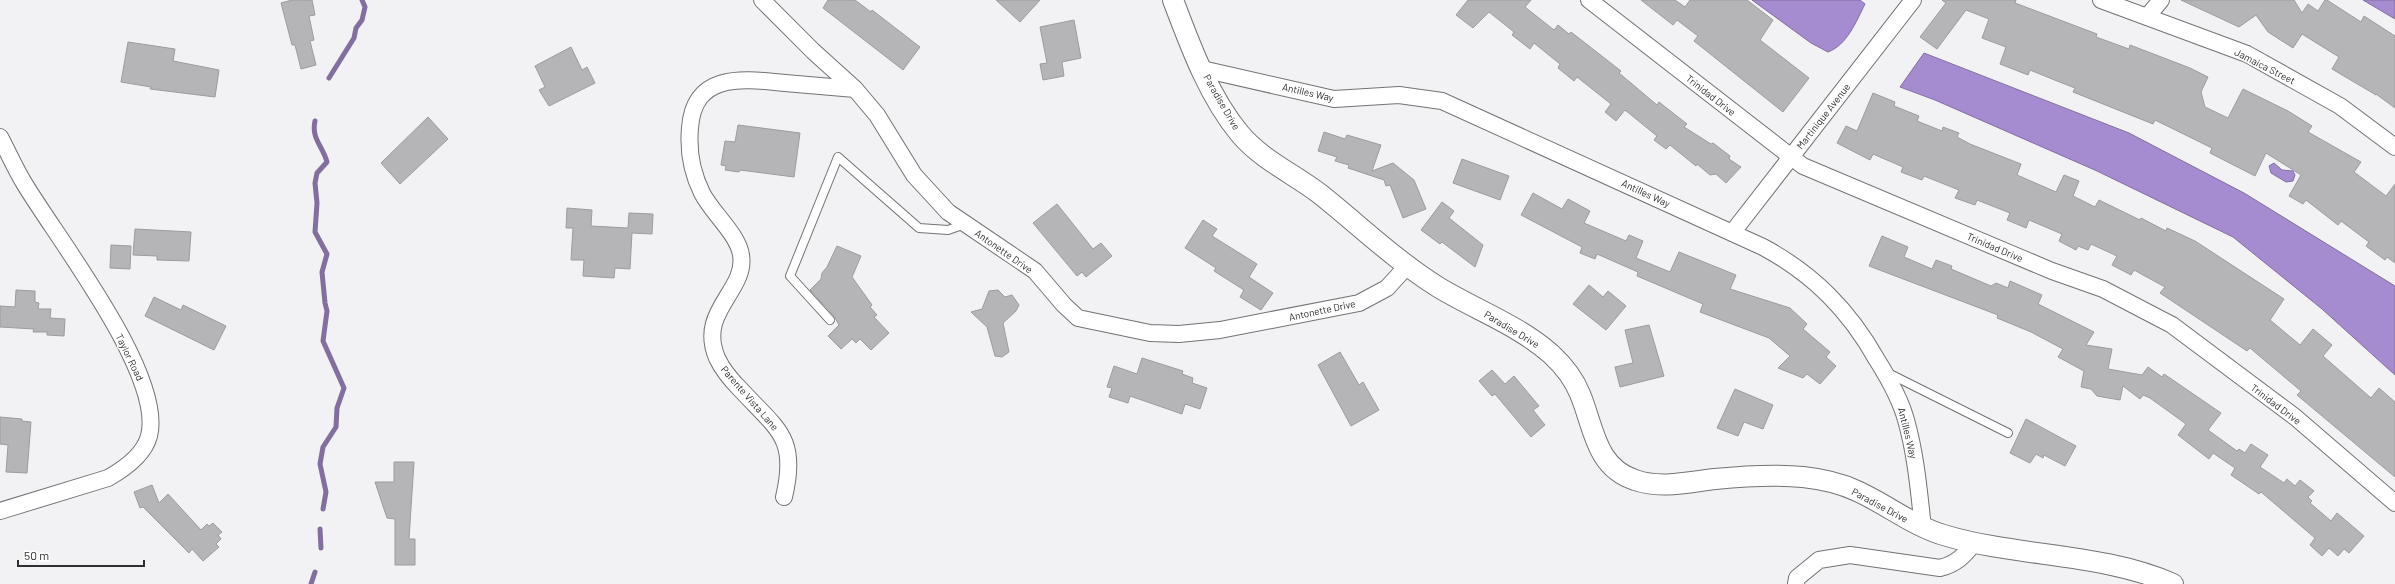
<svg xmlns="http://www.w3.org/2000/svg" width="2395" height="584" viewBox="0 0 2395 584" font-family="Barlow,sans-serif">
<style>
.water{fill:#a58bd0;stroke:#826fa0}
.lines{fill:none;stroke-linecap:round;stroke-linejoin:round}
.stream{stroke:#826fa0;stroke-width:5}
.building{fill:#b5b4b7;stroke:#9c9b9e}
.service-casing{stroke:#737275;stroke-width:10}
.minor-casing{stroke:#737275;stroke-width:18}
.tertiary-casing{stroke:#737275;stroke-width:22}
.service{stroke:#fff;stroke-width:8}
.minor{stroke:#fff;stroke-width:16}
.tertiary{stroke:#fff;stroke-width:20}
.labels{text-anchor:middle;stroke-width:3;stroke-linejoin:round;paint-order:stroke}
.street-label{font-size:10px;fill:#2f2f30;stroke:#fff}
</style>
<rect width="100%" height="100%" fill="#f2f1f4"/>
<path class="water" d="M1752,0H1860L1865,4C1856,22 1847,45 1828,52L1811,43Z
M2363,0H2395V19Z
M1924,53L2129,133L2244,193L2395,286V375L2322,309L2233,237L2097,171L1935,100L1900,87Z
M2274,163L2282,170L2293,171L2295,175L2293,181L2286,182L2271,173L2269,166Z"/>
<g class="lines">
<path class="stream" d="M329,78L354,38L356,28L362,20L365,7L362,0
M315,121C311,139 323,146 327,162L317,173L315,183L317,203L315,232L327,254L322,272L325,303L327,311L323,341L344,388L337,408L336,427L323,447L320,464L326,492L323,509
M320,529L321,548
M311,584L315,572"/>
</g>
<path class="building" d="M292,0H312L315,15L309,16L314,40L310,41L316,65L301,69L295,45H292L281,3Z
M828,0H855L871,12L872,10L920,47L903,70L823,8Z
M996,0H1040L1020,22Z
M1468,0H1531L1525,7L1554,30L1558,25L1569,34L1571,32L1621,71L1619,73L1657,105L1659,102L1687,124L1684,127L1711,144L1713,143L1730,156L1729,159L1741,167L1726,183L1716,174L1710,175L1697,164L1696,166L1670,145L1666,149L1654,140L1657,136L1625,110L1616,121L1605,112L1611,104L1577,77L1574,81L1558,68L1560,64L1534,43L1530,49L1512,35L1514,32L1489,12L1473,28L1456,15Z
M1641,0H1675L1685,7L1690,0H1747L1773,20L1760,40L1809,78L1783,112L1694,41L1698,36L1677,20L1673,25Z
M1942,0H2016L2015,3L2097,34L2096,37L2129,49L2130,45L2190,68L2208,77L2201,92L2205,107L2228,118L2243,89L2288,111L2312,126L2308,132L2361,162L2354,172L2386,196L2395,184V263L2387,257L2385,260L2366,246L2369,242L2341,221L2338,225L2306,200L2303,204L2289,196L2301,175L2266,153L2255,176L2210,153L2212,148L2155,120L2153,124L2073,92L2075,88L2057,81L2030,70L2028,75L2000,64L2006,47L1982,38L1989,19L1966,10L1937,49L1920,37L1946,3Z
M2181,0H2294L2302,13L2308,4L2318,11L2325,0H2327L2361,22L2364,16L2395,36V108L2376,94V95L2332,69L2339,57L2302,34L2293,48L2268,32L2256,15L2239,27Z
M1074,20L1081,58L1062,62L1064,76L1043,80L1040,64L1047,63L1040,27Z
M128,42L175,49L173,61L219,70L215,97L150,89L151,87L121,82Z
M571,47L582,70L587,67L595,83L549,106L539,90L545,87L535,66Z
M1873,93L1895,102L1894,106L1919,116L1917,121L1942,131L1943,127L1959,133L1957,137L1970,144L2021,164L2017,175L2056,192L2064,175L2079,181L2073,196L2095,207L2099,200L2140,220L2141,218L2166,231L2167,228L2195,241L2284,299L2270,320L2300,345L2313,329L2332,345L2323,356L2371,398L2379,388L2395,402V477L2297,395L2301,391L2250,348L2247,351L2160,293L2165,287L2134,270L2131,275L2112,265L2117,256L2091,244L2088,250L2078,246L2076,250L2059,241L2062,234L2029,220L2026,228L2007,220L2010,213L1977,200L1975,205L1955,198L1959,190L1924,176L1922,180L1901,172L1903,167L1873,154L1870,160L1837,143L1846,126L1857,131Z
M428,117L448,139L400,184L381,163Z
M738,125L800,133L794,177L740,170L739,172L725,170L726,166L721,165L725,141L735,142Z
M1324,132L1345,139L1347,135L1381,145L1372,171L1393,163L1414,180L1426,209L1403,218L1390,185L1386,186L1384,180L1348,168L1349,165L1335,161L1337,157L1318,151Z
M1462,159L1509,176L1500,200L1453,183Z
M1533,193L1562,209L1568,199L1590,211L1584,223L1626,241L1629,235L1643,241L1636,258L1670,272L1679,252L1736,275L1730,289L1790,308L1807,324L1803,329L1830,352L1826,357L1836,366L1820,384L1807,374L1803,378L1778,368L1790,356L1769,338L1700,312L1703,304L1637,276L1638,272L1597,254L1595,259L1580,253L1582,247L1521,215Z
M1442,202L1454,211L1449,218L1483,245L1475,267L1442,242L1440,244L1421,230Z
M1057,204L1093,249L1101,243L1112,256L1086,277L1082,272L1077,276L1033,223Z
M567,208L592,210L591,226L628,228L629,213L653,214L652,234L632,233L630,269L615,268L614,278L583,276L584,260H571L573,228H566Z
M1203,220L1217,229L1212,236L1257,264L1249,277L1273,293L1261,310L1240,297L1244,290L1214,271L1216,268L1185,248Z
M135,229L191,232L189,261L157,260V256L133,255Z
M1882,236L1908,247L1904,257L1932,269L1936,260L1952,266L1951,269L1991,286L1996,283L2008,288L2010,281L2042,295L2038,304L2094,332L2086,345L2112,349L2108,369L2142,375L2148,367L2162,377L2164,374L2221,413L2208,430L2237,451L2239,449L2245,453L2251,444L2268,455L2260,467L2284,483L2287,479L2295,486L2300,480L2314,491L2308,497L2312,501L2310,503L2331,521L2337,513L2364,536L2349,553L2344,549L2338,556L2329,548L2322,556L2310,545L2315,538L2261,492L2259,494L2231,475L2235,468L2213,453L2209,459L2178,435L2186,424L2150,398L2143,395L2140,399L2123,386L2120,400L2097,396L2091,389L2081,387L2084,371L2058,357L2063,349L2031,332L1997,318L1998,315L1869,266Z
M111,245L131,246L130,269L110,268Z
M837,246L861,256L852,277L872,305L870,307L877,315L874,317L889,333L871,350L860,339L856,343L852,339L841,349L828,336L839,325L834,316L810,290L821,279L822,273L827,267Z
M1589,285L1603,297L1608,291L1626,306L1606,330L1573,304Z
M16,290L35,291V302L39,303L38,309H51L50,318L65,319L64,336L47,335V332H33L34,329L0,327V306L15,307Z
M998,290L1005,297L1012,295L1019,305L1016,311L1003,323L1009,352L1002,357L995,356L987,327L971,312L982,309L989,291Z
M154,297L181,310L183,305L226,326L214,350L145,316Z
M1649,325L1664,376L1620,387L1615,367L1633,363L1625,330Z
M1340,352L1359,385L1363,382L1379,410L1351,426L1318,365Z
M1142,358L1183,371L1182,374L1193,378L1192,383L1207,388L1200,409L1185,404L1182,414L1130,396L1128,403L1109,397L1112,388L1107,387L1114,366L1137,374Z
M1492,370L1505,384L1514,376L1539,406L1533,410L1545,425L1531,437L1495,394L1492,396L1479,381Z
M1735,389L1773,405L1763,429L1744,422L1738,436L1717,428Z
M0,417L22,419V421L31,422L27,473L6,472L8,445L0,444Z
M2026,419L2076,446L2065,466L2044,455L2043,458L2036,454L2030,463L2010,453Z
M394,462H414L409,539H415V565H395V519L387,518L375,482H394Z
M152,485L159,503L168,494L201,530L207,524L209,526L213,523L222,532L218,535L221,539L216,544L219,547L203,561L192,549L189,553L143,507L140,508L134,492Z"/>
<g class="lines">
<defs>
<path id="service" d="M830,320L790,276L838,157L919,228L948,230L965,224
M1888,373L2008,433"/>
<path id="minor" d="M762,0L813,51L855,89L877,115L914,175L948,212L1035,271L1064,305L1078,318L1150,333L1179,334L1220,330L1359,303L1387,288L1407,266
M1589,0L1803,166L2052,271L2103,289L2172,325L2295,417L2395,503
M2101,0L2247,54L2340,106L2395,147
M2147,17L2161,0
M1202,69L1334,99L1399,95L1442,101L1763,247C1813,274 1849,310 1877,360C1889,379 1900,398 1906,420C1916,455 1919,492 1923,528
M0,137C8,152 15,168 24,183C56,237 165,375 149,436C144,455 124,469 108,478L0,511
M1732,233L1913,0
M784,497C798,438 778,430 741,390C731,380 723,371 717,358C697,311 747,291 741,255C738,234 712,213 702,193C692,173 688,150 690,128C694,71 745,79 785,83C808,85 832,87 855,89
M1796,584L1797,578L1819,560L1850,555L1940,568C1956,564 1964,556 1974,543"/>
<path id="tertiary" d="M1173,0C1190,45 1209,97 1240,134C1262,160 1294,174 1320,194C1359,225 1395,260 1438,287C1476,310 1518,325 1551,354C1563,365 1574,379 1580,394C1594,427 1595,467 1635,480C1660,489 1689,482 1715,479C1745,476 1774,474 1803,477C1822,479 1840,483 1857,491C1888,505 1914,527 1947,536C2019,557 2103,553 2173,584"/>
</defs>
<use href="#service" class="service-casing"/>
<use href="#minor" class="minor-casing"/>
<use href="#tertiary" class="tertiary-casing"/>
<use href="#service" class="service"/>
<use href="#minor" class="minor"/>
<use href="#tertiary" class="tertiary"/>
</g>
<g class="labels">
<g class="street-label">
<text transform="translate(2265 66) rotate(27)" y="4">Jamaica Street</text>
<text transform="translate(1308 92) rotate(13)" y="4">Antilles Way</text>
<text transform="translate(1711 95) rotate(38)" y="4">Trinidad Drive</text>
<text transform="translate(1222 102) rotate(60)" y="4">Paradise Drive</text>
<text transform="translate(1823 116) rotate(-52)" y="4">Martinique Avenue</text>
<text transform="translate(1646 193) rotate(25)" y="4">Antilles Way</text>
<text transform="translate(1995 247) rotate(23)" y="4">Trinidad Drive</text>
<text transform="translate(1004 251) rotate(35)" y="4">Antonette Drive</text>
<text transform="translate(1322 310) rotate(-12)" y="4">Antonette Drive</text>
<text transform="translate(1512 329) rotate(31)" y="4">Paradise Drive</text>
<text transform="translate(130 357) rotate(64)" y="4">Taylor Road</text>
<text transform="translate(750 398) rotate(49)" y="4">Parente Vista Lane</text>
<text transform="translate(2276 404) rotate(37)" y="4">Trinidad Drive</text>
<text transform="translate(1908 433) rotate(76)" y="4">Antilles Way</text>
<text transform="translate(1880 505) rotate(28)" y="4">Paradise Drive</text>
</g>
</g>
<path d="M18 560v6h126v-6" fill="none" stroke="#2f2f30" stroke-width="2"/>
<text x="24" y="560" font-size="12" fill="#2f2f30" stroke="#ffffff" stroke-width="3" paint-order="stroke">50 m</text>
</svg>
